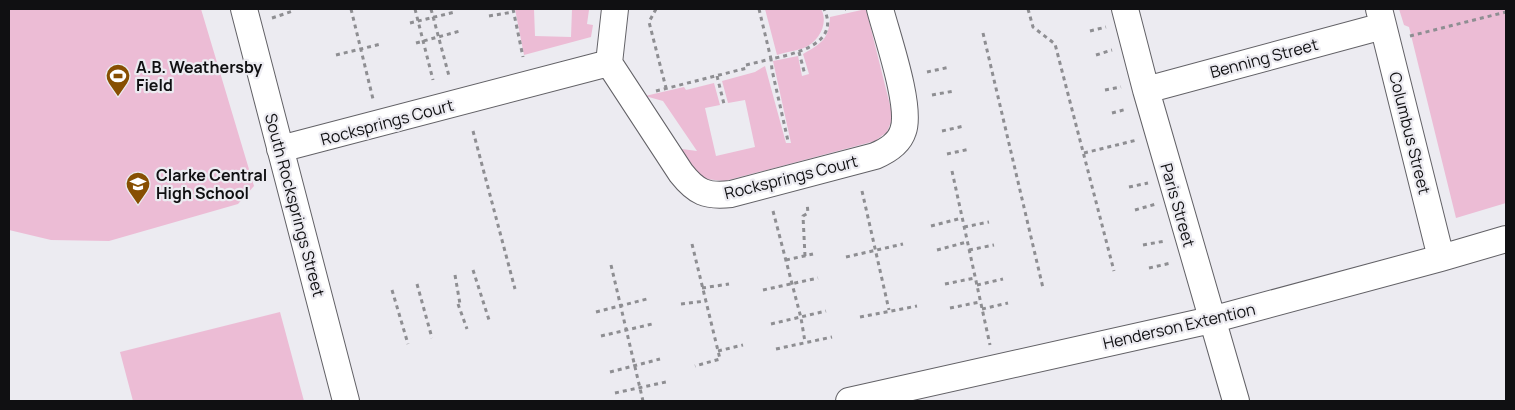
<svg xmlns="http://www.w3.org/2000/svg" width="1515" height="410" viewBox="0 0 1515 410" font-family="Manrope,sans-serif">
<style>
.green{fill:#ecbcd5}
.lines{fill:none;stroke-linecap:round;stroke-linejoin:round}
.minor-casing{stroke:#626166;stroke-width:28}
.path{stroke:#8e8e92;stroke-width:3;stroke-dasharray:4 4;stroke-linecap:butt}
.minor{stroke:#fff;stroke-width:26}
.labels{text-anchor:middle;stroke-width:4.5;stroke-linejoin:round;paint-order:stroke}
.street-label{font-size:16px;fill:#101012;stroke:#ecebf1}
.poi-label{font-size:16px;font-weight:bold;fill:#101012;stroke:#ecebf1;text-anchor:start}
</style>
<rect width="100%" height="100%" fill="#ecebf1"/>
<path class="green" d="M9,9H201L254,186L238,204L109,241L51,240L9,230Z
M515,9H534L535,36L571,37L572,9H594L589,10L587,24L593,25L591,37L524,55Z
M765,9H821C829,23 819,42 804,48C795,51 786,52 777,55Z
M866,9L891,109V122L887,132L875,141L725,181L705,179L685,163L679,153L682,149L697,151L663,101L645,96L684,87L686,90L714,83L720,105L705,108L716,156L755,147L745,100L728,103L722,81L755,72L765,66L786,143H791L773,61L798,56L802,76L809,74L803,54C822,43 829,39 830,17Z
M1399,9H1506V203L1456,218L1409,27L1404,25Z
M280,312L304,401H133L120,352Z"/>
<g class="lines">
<defs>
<path id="minor" d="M244,9L346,401
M615,9L609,63L681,173C696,192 706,197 731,194L875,156C887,151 899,144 903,131C912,107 887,36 880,9
M1125,9L1146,90L1236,401
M1379,9L1441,258
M1146,90L1383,26
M280,149L609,63
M849,401L1211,320L1441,258L1506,239"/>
</defs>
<use href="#minor" class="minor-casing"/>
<path class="path" d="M351,9L373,99
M415,9L433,80
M431,9L449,76
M513,9L523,57
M656,9L649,22L666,88
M759,9L771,59C794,54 841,44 824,9
M845,9H846
M1028,9L1033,27L1055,44L1114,271
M489,16L513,12
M272,18L293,11
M410,23L455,12
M1090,31L1106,27
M983,33L1043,288
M1410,36L1506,12
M416,43L460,31
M799,52L805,75
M336,55L381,44
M1096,55L1112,50
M746,65L771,59L772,70L788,141
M927,72L950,67
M717,76L724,104
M1105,90L1121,87
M656,91L747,68
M932,95L954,91
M1112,113L1127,109
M473,131L515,289
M942,131L964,126
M1084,153L1137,140
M947,154L970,149
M952,171L990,345
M1129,187L1148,183
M862,191L889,310
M1135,210L1156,204
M773,211L801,318L805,342
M931,226L962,218
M964,227L989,222
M692,244L720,359L695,366
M1143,245L1165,241
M937,250L967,242
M969,250L994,245
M805,256L803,216L808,213L807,203
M846,257L903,244
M786,260L813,254
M611,265L643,401
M1149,268L1171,263
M473,270L490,323
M455,275L460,304
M417,284L432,338
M945,284L975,278
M977,285L1003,279
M702,288L729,284
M392,290L408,344
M763,290L818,278
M458,304L467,329
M681,304L706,301
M950,308L980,302
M982,309L1008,303
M596,312L647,299
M860,317L917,306
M771,324L826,311
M601,336L652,324
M776,349L832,337
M718,351L743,345
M610,372L660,359
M615,393L666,382"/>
<use href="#minor" class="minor"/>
</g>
<defs>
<symbol id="stadium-pin" viewBox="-11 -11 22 30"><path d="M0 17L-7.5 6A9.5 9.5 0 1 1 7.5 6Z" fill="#874f02" stroke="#ecebf1"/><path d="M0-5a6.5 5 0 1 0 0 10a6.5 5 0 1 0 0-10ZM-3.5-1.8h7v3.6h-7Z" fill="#fff"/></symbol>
<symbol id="school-pin" viewBox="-11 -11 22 30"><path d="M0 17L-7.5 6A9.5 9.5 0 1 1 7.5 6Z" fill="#874f02" stroke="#ecebf1"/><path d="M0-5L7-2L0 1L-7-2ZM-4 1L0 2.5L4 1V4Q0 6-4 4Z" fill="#fff"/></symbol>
</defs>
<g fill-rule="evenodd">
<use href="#stadium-pin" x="104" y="62" width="28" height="38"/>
<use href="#school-pin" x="124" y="170" width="28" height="38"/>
</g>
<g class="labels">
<g class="street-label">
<text transform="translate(1264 58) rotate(-15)" y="6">Benning Street</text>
<text transform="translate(387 122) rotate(-15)" y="6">Rocksprings Court</text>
<text transform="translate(1410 133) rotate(76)" y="6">Columbus Street</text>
<text transform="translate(791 177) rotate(-14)" y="6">Rocksprings Court</text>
<text transform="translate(295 205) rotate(75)" y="6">South Rocksprings Street</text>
<text transform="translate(1178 205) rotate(74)" y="6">Paris Street</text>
<text transform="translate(1179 326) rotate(-13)" y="6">Henderson Extention</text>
</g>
<g class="poi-label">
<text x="136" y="73">A.B. Weathersby<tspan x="136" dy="18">Field</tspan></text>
<text x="156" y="181">Clarke Central<tspan x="156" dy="18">High School</tspan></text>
</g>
</g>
<rect width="1515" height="410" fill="none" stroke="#101012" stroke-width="20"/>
</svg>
